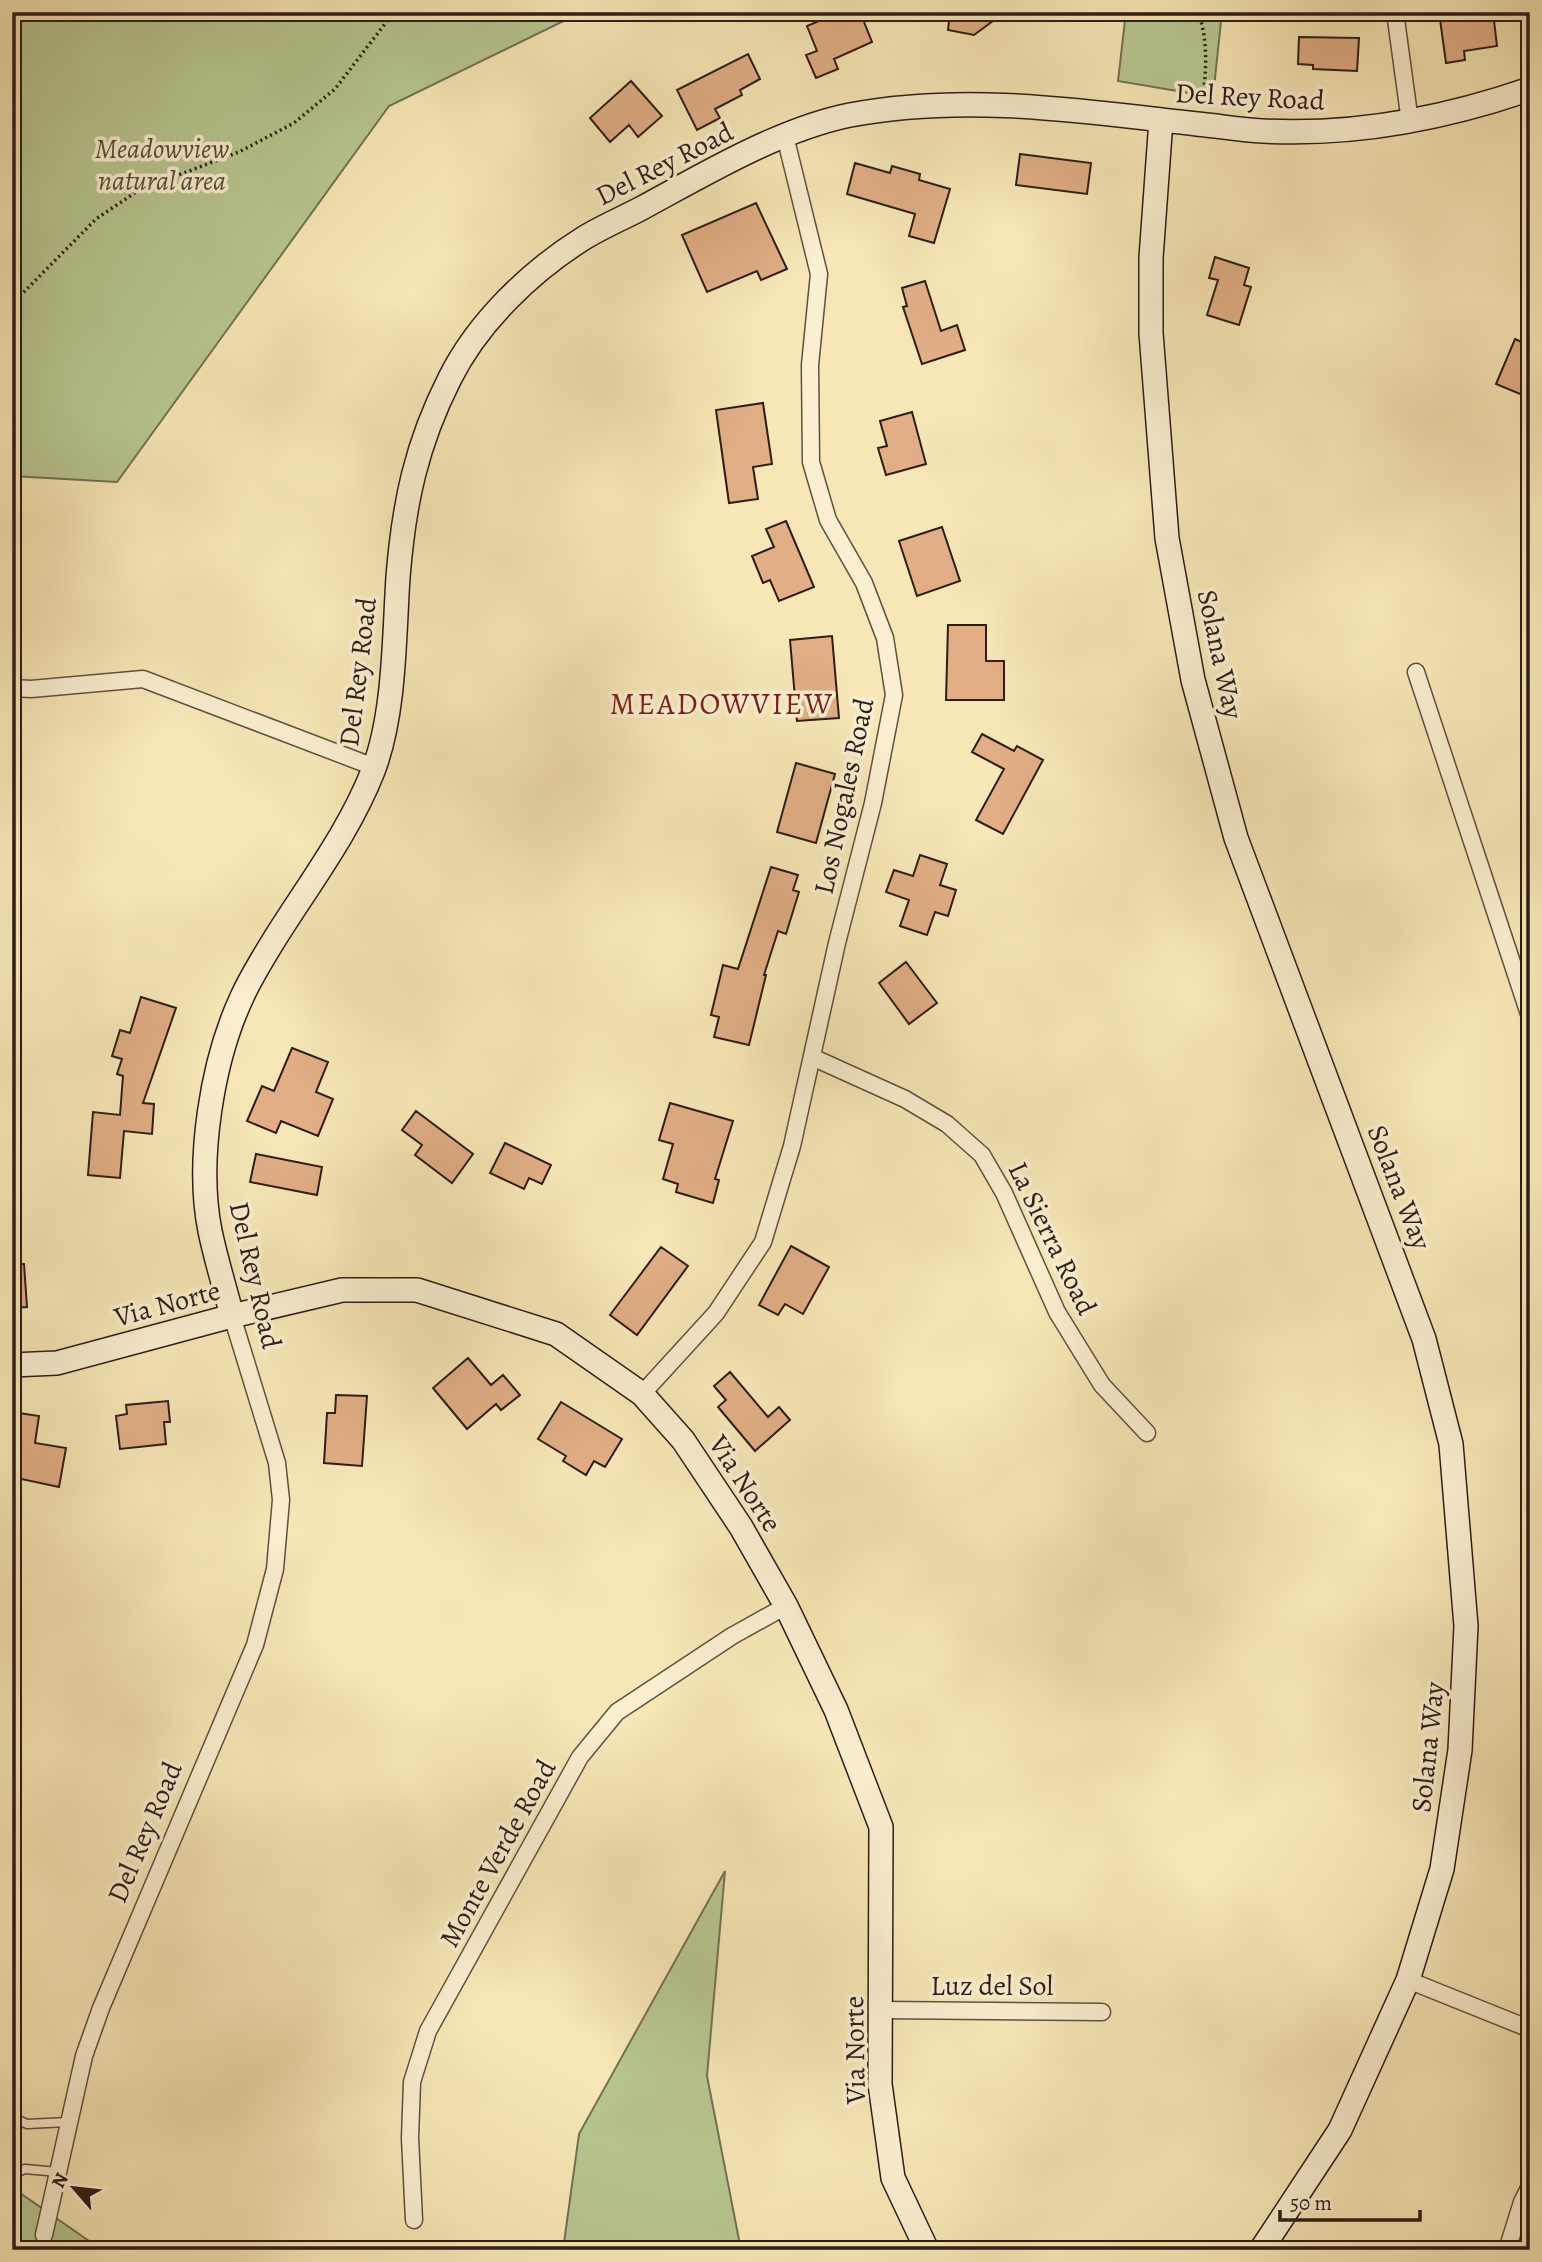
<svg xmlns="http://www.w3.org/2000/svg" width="1542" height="2262" viewBox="0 0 1542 2262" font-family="Alegreya,serif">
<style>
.green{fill:#b8c791;stroke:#727254;stroke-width:2}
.building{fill:#e1ae85;stroke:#2d1d17;stroke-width:2}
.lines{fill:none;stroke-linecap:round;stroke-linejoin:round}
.lane-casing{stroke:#60503f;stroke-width:11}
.street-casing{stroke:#60503f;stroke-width:19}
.secondary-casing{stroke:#2d1d17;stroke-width:26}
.path{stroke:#2d1d17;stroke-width:3.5;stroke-dasharray:2 3.5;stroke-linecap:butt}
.lane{stroke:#faefd0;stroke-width:8}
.street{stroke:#faefd0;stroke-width:16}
.secondary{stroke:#faefd0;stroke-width:23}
.labels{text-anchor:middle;stroke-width:7;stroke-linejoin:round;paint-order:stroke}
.street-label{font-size:28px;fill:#2d1d17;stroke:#faefd0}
.park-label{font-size:28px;font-style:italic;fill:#57503c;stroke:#faefd0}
.neighbourhood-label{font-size:30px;letter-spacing:2px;fill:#7a1f14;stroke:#faefd0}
</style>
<rect width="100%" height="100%" fill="#f7e7b6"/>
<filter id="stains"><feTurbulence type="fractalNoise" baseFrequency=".00286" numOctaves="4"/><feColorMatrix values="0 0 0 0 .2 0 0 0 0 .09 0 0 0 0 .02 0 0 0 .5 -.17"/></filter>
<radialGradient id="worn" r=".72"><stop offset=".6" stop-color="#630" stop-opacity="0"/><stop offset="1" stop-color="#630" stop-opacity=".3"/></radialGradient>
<path class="green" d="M12,12H582L389,106L117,482L12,476Z
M1126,12H1222L1213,97L1118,81Z
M725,1871L707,2076L741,2250H563L579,2134Z
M12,2193H20L102,2250H18L12,2246Z"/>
<path class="building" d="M840,12H860L872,42L834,59L838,69L816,78L806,55L817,51L807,26Z
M950,12H1005L974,35L948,30Z
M1439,12H1493L1497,46L1464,51L1465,60L1446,63Z
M1299,37L1359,38L1357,71L1313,69V65L1298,64Z
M748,54L760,79L740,90L742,95L715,109L720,118L697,130L677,90Z
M631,81L662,116L638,137L629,125L610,142L590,118Z
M1020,154L1091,163L1087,194L1016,185Z
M855,163L890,173L892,166L920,174L919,180L950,189L934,243L909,236L915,214L847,194Z
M756,203L787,269L761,280L757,271L707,292L682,235Z
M1215,257L1249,268L1244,285L1251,287L1239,325L1207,315L1218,280L1209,278Z
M925,281L941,331L957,325L965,350L922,364L903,307L907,306L902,288Z
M1515,339L1530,346V398L1496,384Z
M763,403L772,464L753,467L758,499L729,503L716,410Z
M912,412L926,464L886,475L878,448L887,446L880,421Z
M786,521L814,587L779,601L770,580L763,583L752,556L774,547L766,529Z
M942,527L960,581L917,596L899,541Z
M948,625H986V661H1004V700H946Z
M832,636L839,718L797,721L790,640Z
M982,734L1014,751L1017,746L1043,760L1003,834L976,820L1004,769L972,752Z
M796,763L835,774L816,843L777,832Z
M920,855L947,864L940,885L956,890L948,916L935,912L927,935L900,926L909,900L886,892L894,870L913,876Z
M771,867L798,875L793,890L799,892L786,934L778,931L764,975H766L749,1045L714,1037L719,1017L711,1015L723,965L738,969Z
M906,962L937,1003L909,1024L879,983Z
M141,997L176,1008L143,1103L154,1104L152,1134L124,1131L120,1178L88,1175L93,1112L120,1115L123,1076L117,1074L122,1059L112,1056L120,1030L130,1033Z
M292,1048L328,1062L316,1092L333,1099L318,1136L281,1121L276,1133L247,1121L262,1086L274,1091Z
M670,1103L733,1121L715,1179L719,1180L713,1203L676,1192L678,1184L663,1179L673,1144L659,1140Z
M416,1111L473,1154L452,1183L415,1155L422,1145L402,1130Z
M505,1143L551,1165L542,1184L529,1178L524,1189L490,1173Z
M256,1154L322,1167L317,1195L250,1182Z
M791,1246L829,1267L803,1314L785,1304L778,1315L759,1305Z
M661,1247L688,1266L637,1335L610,1315Z
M12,1264H24L27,1307L12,1308Z
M468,1358L491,1385L503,1375L520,1395L501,1410L496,1404L467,1429L433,1388Z
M730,1372L768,1417L779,1407L790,1420L755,1451L718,1407L726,1400L714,1386Z
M336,1395L367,1396L362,1466L324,1463L327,1413H335Z
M168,1401L170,1422H164L166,1444L120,1449L116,1416L127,1414L126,1405Z
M561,1402L622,1439L605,1467L594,1461L586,1475L563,1461L566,1456L538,1439Z
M12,1412L39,1416L35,1443L66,1448L59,1487L12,1477Z"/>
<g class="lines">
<defs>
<path id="lane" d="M12,2117L27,2124L68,2122
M12,2174L25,2169L58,2172"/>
<path id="street" d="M1395,12L1410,122
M1416,672L1530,1017
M12,688L31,689L143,679L374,767
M812,1057L905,1099L947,1124L982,1155L1004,1193L1057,1312L1102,1385L1147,1433
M642,1394L716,1313L763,1242L792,1146L837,943L873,803L894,695L885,638L864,583L828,520L811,462L810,365L819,274L785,136
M1408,1980L1530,2029
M882,2010L1102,2012
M414,2220L410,2138L412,2082L428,2031L580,1757L617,1712L732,1636L786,1606
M44,2235L84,2056L101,2008L255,1645L275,1569L281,1500L277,1463L232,1316
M1507,2250L1522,2202L1530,2186"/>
<path id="secondary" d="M1161,120L1151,258V333L1167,538L1193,680L1236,838L1424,1339L1451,1444L1466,1626L1460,1750L1442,1869L1408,1980L1340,2130L1261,2250
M232,1316C225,1288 216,1260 210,1231C196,1161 212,1061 242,997C251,977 263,958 274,940C309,884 349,832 373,771C395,714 394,638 398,577C404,503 416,445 450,378C478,322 531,271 584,238C602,227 623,218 642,208C705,174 780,129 850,115C966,93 1082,111 1197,124C1219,126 1241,130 1262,131C1354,136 1443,119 1530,89
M12,1365L57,1363L232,1316L342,1290H417L556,1334L642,1394L683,1440L741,1527L786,1606L836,1710L881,1827L880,2084L893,2178L927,2250"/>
</defs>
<use href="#lane" class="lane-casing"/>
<use href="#street" class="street-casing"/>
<use href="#secondary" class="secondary-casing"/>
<path class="path" d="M1198,12C1209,41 1206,74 1202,104
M12,18L21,12
M12,304L96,219L139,190L239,152L294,123L335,89L394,12"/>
<use href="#lane" class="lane"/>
<use href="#street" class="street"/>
<use href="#secondary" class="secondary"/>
</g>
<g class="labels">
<g class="street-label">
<text transform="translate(1250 96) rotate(3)" y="10">Del Rey Road</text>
<text transform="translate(664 163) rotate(-27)" y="10">Del Rey Road</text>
<text transform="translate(1221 654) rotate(78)" y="10">Solana Way</text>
<text transform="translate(357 672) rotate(-83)" y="10">Del Rey Road</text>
<text transform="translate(843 796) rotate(-78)" y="10">Los Nogales Road</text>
<text transform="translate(1400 1187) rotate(69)" y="10">Solana Way</text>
<text transform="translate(1053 1238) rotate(64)" y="10">La Sierra Road</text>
<text transform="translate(256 1275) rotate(77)" y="10">Del Rey Road</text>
<text transform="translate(167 1303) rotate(-15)" y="10">Via Norte</text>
<text transform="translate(746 1483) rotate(57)" y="10">Via Norte</text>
<text transform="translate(1427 1747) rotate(-84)" y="10">Solana Way</text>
<text transform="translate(144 1832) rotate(-67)" y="10">Del Rey Road</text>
<text transform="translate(497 1853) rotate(-61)" y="10">Monte Verde Road</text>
<text x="992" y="1995">Luz del Sol</text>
<text transform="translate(854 2050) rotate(-91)" y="10">Via Norte</text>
</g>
<g class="park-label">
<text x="162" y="158">Meadowview<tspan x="162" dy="32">natural area</tspan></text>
</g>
<g class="neighbourhood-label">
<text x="722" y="714">MEADOWVIEW</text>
</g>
</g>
<rect width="1542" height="2262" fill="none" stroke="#f7e7b6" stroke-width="42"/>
<rect x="14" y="14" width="1514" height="2234" fill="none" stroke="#2d1d17" stroke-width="3.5"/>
<rect x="21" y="21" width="1500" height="2220" fill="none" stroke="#2d1d17" stroke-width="2"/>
<g transform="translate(74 2188) rotate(298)" stroke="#faefd0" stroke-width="5" paint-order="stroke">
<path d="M0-5L12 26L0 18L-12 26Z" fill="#2d1d17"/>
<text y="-10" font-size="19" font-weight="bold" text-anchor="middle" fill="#2d1d17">N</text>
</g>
<path d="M1280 2210v10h140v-10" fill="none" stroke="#2d1d17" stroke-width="3.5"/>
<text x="1290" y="2210" font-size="21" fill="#2d1d17" stroke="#faefd0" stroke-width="5" paint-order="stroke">50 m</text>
<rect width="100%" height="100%" filter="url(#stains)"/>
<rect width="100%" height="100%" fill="url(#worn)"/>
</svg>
